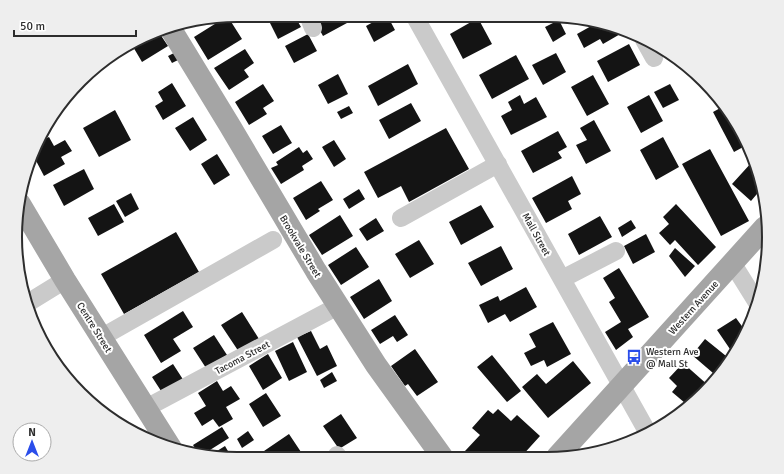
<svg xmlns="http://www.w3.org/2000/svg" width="784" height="474" viewBox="0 0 784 474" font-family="Signika,sans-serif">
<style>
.building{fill:#141414}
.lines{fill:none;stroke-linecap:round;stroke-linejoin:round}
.minor{stroke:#cacaca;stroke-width:18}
.major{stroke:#a5a5a5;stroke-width:22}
.labels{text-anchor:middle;stroke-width:4;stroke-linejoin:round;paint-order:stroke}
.street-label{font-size:10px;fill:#2d2d2d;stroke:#fff}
.poi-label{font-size:10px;fill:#2d2d2d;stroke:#fff;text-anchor:start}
.rim{fill:none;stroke:#2d2d2d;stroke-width:2}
</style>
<rect width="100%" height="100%" fill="#fff"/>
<path class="building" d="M285,15H294L301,27L278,39L270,23Z
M314,15H342L347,23L323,36L312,16Z
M386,15H387L395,30L374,42L366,26Z
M226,17H228L242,39L208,60L194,37Z
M478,18L492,44L463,59L450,34Z
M559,20L566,34L553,42L545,27Z
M591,21L619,27L622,33L603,44L600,39L584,48L577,34L593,25Z
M158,31L168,46L142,62L132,45Z
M308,34L317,51L294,63L285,46Z
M629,44L640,65L608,82L597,61Z
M245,49L254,63L244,70L249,77L229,90L214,68Z
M174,53L178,60L172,63L168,56Z
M556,53L566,72L543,85L532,65Z
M516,55L529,79L492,99L479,75Z
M408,64L418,84L378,106L368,86Z
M338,74L348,94L328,104L318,85Z
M593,75L609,104L587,116L571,87Z
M172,83L186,106L163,120L155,106L163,101L158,92Z
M263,84L274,101L263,108L267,114L249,125L235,102Z
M670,84L679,100L663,108L654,92Z
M520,95L524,104L536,97L547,117L511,135L501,116L512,110L508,102Z
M649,95L663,121L641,133L627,107Z
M411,103L421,121L389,139L379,120Z
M349,106L353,113L341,119L337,112Z
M724,106L732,114L745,146L734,152L713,112Z
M115,110L131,140L99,157L83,128Z
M193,117L207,140L190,151L175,128Z
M594,120L611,151L586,164L576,145L587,140L580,128Z
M281,125L292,143L273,154L262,136Z
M446,128L469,169L409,202L401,186L378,198L364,172Z
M558,131L567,147L558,152L562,158L533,173L521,151Z
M49,137L54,146L65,140L72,151L61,157L65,164L44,176L33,155L40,141Z
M663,137L679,167L656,180L640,150Z
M334,140L346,159L334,167L322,147Z
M299,147L303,153L307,150L313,159L302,166L304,170L281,184L271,168L278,165L276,162Z
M710,149L749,221L721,236L682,164Z
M217,154L230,175L214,185L201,164Z
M752,162L762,188L751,201L732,184Z
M84,169L94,189L64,206L53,185Z
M572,176L581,194L568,201L572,209L546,223L532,198Z
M321,181L333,200L318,209L320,211L306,220L293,198Z
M359,189L365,199L349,209L343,199Z
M131,193L139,209L125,217L116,201Z
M114,204L124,222L98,236L88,218Z
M676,204L716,247L698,265L675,240L670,245L659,233L669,224L663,217Z
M481,205L494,227L461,245L449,222Z
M340,215L353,236L322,255L309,235Z
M600,216L612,237L579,255L568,234Z
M376,218L384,231L367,241L359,229Z
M631,220L636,228L622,237L618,228Z
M176,232L199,272L124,314L101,274Z
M646,234L655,252L633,264L624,246Z
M419,240L434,264L410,278L395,254Z
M501,246L513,269L481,286L468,263Z
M356,247L369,267L341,285L328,265Z
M675,248L695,266L685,277L669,256Z
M619,268L649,317L628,329L633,337L616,350L605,332L621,322L609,302L615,298L603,278Z
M379,279L392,301L364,319L350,297Z
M526,287L537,307L510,322L505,314L488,323L479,305L498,296L500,301Z
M183,311L193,327L173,339L181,351L161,363L144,335Z
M242,312L259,339L239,352L221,325Z
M395,315L408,335L397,342L393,336L380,344L371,330Z
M736,318L744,329L734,355L717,330Z
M553,322L571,354L547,367L544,360L531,366L524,353L536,347L529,334Z
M311,331L320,349L327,345L337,366L317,376L297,337Z
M214,335L227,355L206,368L193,348Z
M705,339L731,360L720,373L716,370L713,373L692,355Z
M293,342L307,372L289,381L275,351Z
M415,349L438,382L417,396L408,384L405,386L391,366Z
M268,354L282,378L263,390L249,366Z
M492,355L521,391L507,402L477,367Z
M573,361L591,383L548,418L522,387L537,374L546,384Z
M683,363L709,386L694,404L688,399L685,403L672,392L677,386L669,378Z
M173,364L184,381L163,394L152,377Z
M332,372L337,381L324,388L320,380Z
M217,381L223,391L231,386L240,399L226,407L233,419L219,427L213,419L202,426L194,413L206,406L198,393Z
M266,393L281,416L263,427L249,404Z
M498,409L511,421L517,415L540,436L521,457L472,458L465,451L480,435L472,428L488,410L493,414Z
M341,414L357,438L339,449L323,426Z
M222,427L229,438L202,455L199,454L193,445Z
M248,431L254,440L242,448L237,439Z
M289,434L305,458H269L264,451Z
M225,446L232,458L222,459L209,456Z"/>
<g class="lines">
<path class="minor" d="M308,15L313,28
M414,15L648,433
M644,40L654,58
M401,218L498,164
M733,264L756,301
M562,279L616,251
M26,304L65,280
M102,337L273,240
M146,408L338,306
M337,455L339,458"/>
<path class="major" d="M169,26L230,126L316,271L376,365L443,458
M20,204L65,280L171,448
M557,457L765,227"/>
</g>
<defs>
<symbol id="bus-bare" viewBox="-9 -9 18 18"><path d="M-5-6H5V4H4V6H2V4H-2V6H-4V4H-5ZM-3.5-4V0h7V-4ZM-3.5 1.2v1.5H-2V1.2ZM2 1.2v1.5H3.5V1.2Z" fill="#2a4dea" stroke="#fff" stroke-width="2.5" paint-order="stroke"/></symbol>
</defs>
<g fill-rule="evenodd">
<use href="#bus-bare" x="623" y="346" width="22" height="22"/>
</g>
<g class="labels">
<g class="street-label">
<text transform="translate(537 234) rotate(61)" y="4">Mall Street</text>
<text transform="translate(301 246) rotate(59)" y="4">Brookvale Street</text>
<text transform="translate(693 307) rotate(-48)" y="4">Western Avenue</text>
<text transform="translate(95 327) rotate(58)" y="4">Centre Street</text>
<text transform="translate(242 357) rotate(-28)" y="4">Tacoma Street</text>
</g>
<g class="poi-label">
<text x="646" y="355">Western Ave<tspan x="646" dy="12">@ Mall St</tspan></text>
</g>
</g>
<path d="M0 0H784V474H0ZM237 22H547A215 215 0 0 1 762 237V237A215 215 0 0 1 547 452H237A215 215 0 0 1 22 237V237A215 215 0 0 1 237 22Z" fill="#eee" fill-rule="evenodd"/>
<path class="rim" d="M237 22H547A215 215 0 0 1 762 237V237A215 215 0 0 1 547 452H237A215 215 0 0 1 22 237V237A215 215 0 0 1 237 22Z"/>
<g transform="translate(32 442)"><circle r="19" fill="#ffffff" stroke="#ababab"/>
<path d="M0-3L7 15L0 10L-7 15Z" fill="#2a4dea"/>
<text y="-6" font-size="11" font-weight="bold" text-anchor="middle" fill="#2d2d2d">N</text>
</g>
<path d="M14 30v6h122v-6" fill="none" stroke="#2d2d2d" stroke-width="2"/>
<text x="20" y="30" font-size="12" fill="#2d2d2d" stroke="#ffffff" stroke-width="3" paint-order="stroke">50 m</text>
</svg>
